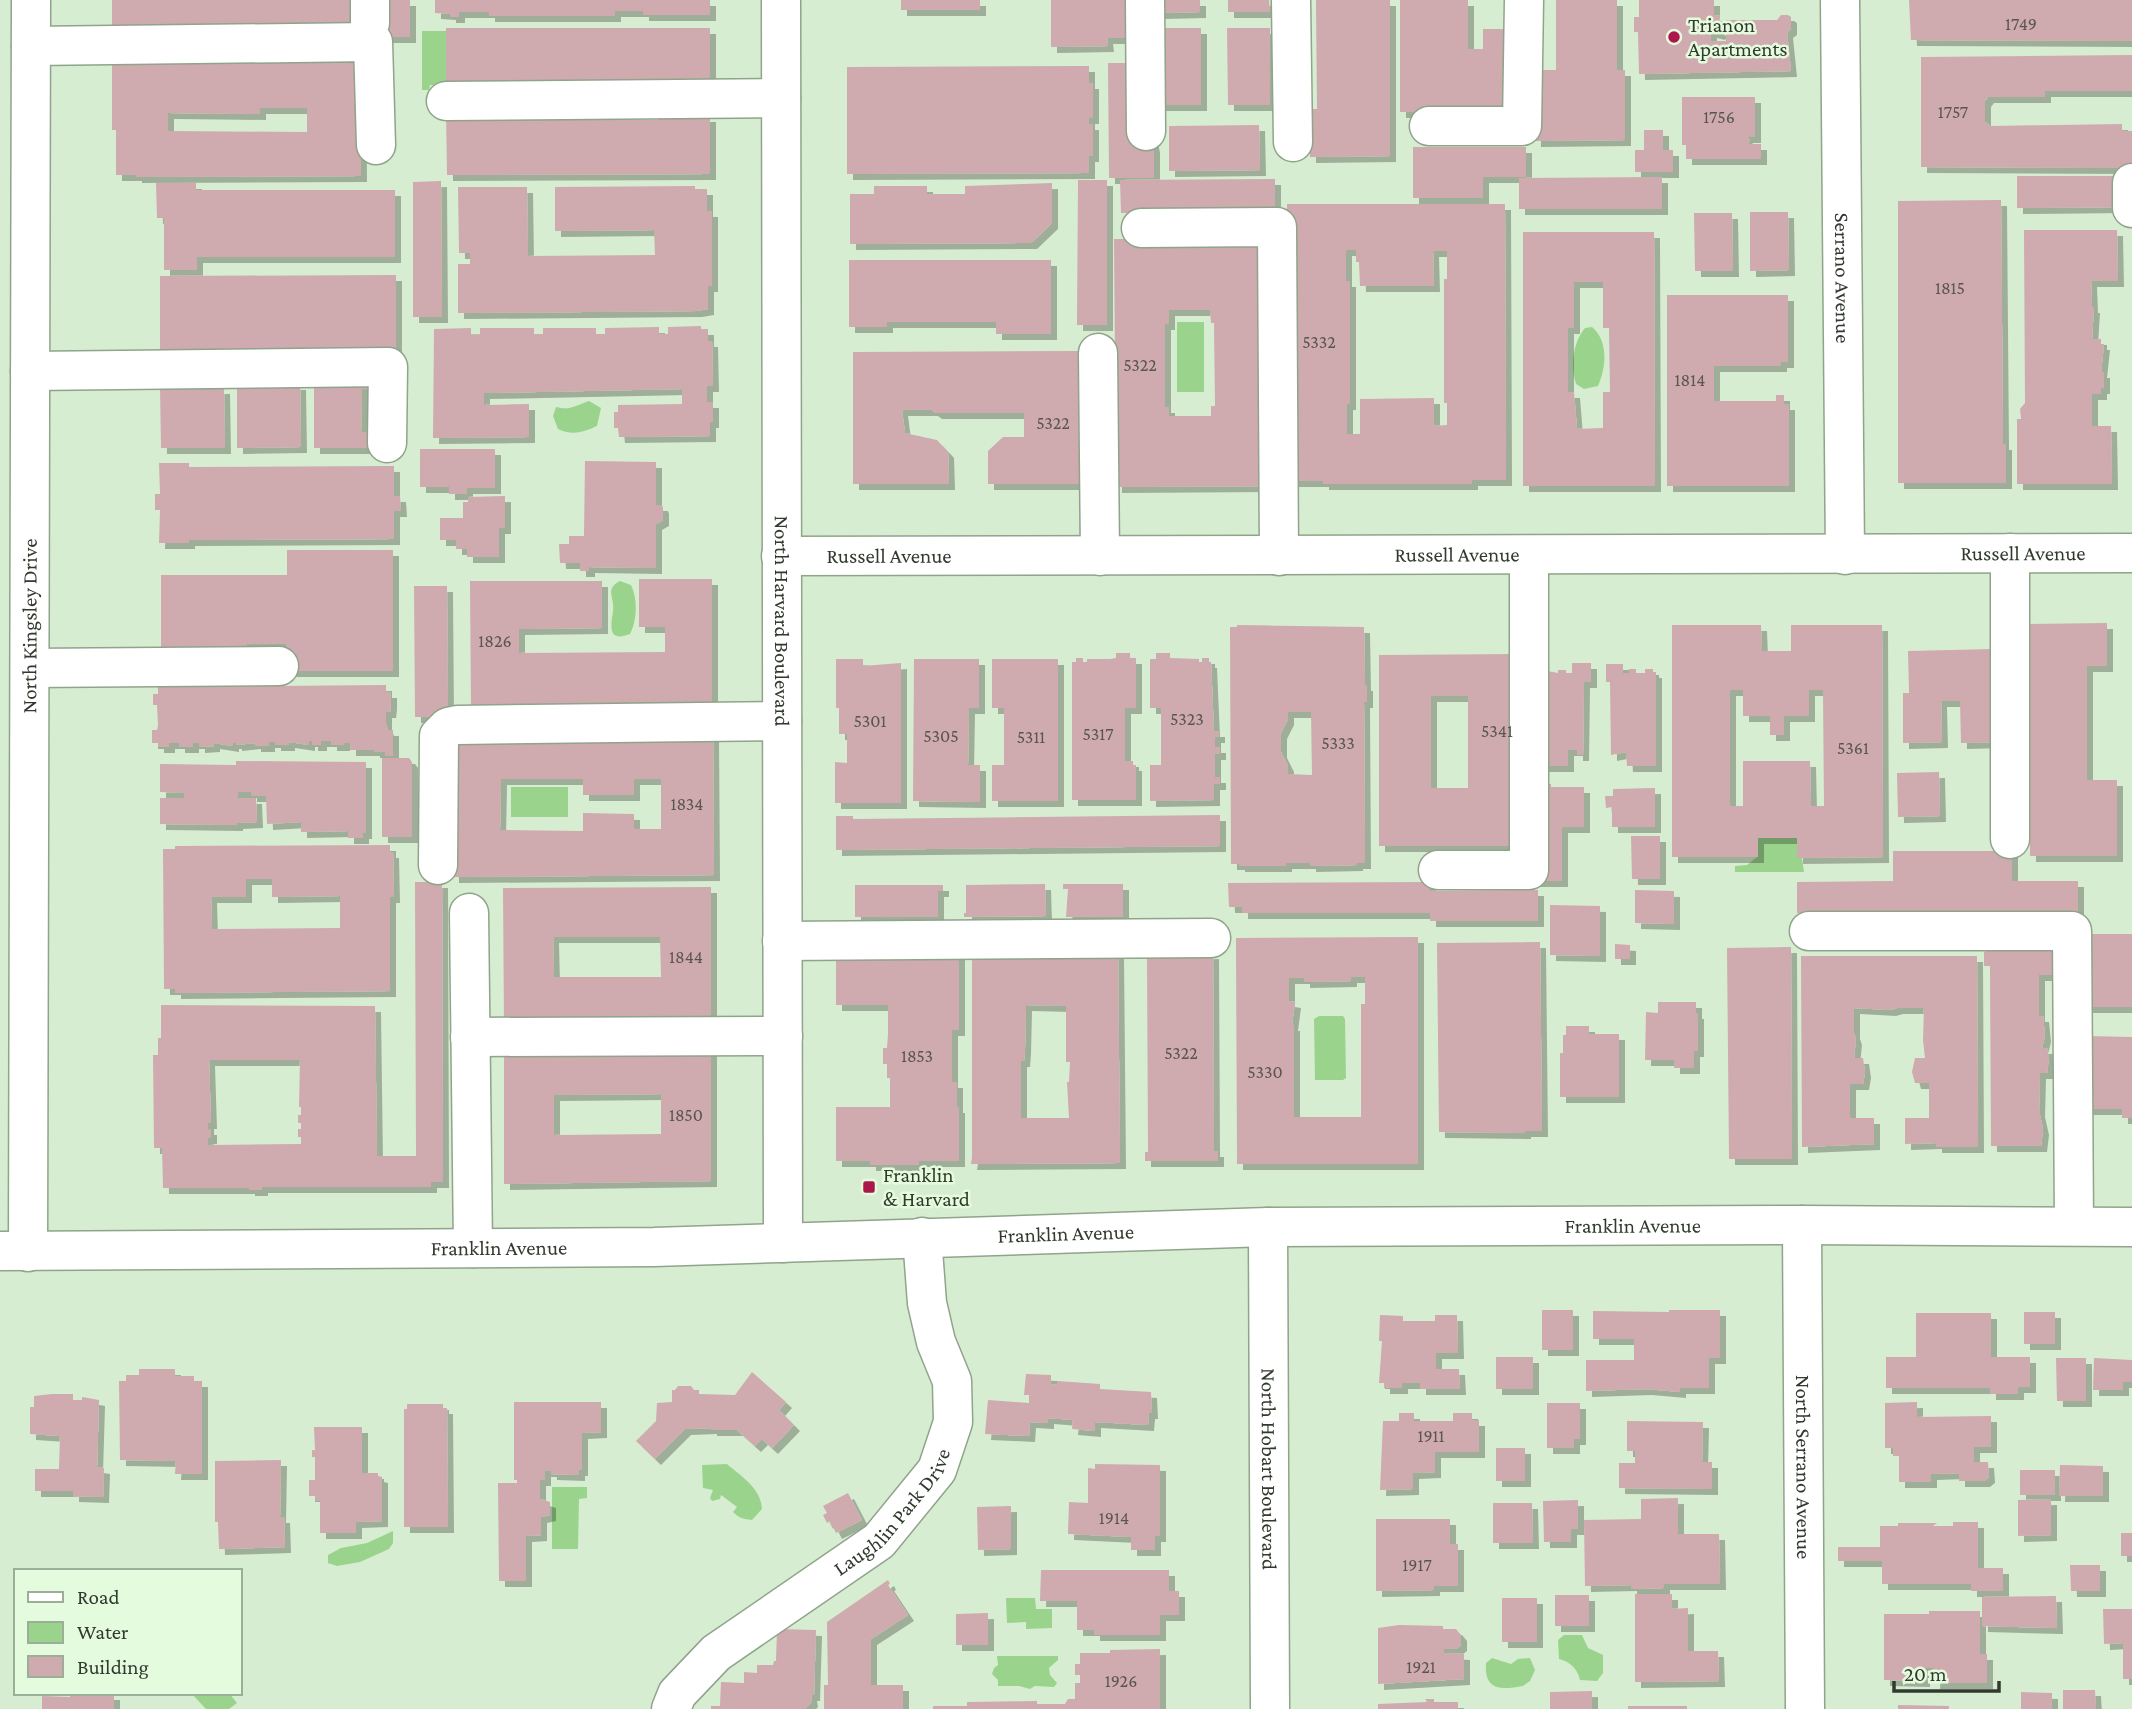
<svg xmlns="http://www.w3.org/2000/svg" width="2132" height="1709" viewBox="0 0 2132 1709" font-family="'Crimson Pro',serif">
<style>
.water{fill:#9ad48c}
.building{fill:#cfaaaf;fill-rule:evenodd;filter:url(#shadow)}
.lines{fill:none;stroke-linecap:round;stroke-linejoin:round}
.minor-casing{stroke:#8fa48a;stroke-width:41}
.minor{stroke:#fff;stroke-width:38}
.poi-dot{fill:#ab174a;stroke:#e4fbde;stroke-width:2.5}
.labels{text-anchor:middle;stroke-width:5;stroke-linejoin:round;paint-order:stroke}
.number-label{font-size:18px;fill:#59564f}
.poi-label{font-size:21px;fill:#323a2f;stroke:#e4fbde;text-anchor:start}
.street-label{font-size:21px;fill:#323a2f;stroke:#e4fbde}
</style>
<defs>
<filter id="shadow"><feDropShadow dx="6" dy="6" stdDeviation="0" flood-color="#0004"/></filter>
</defs>
<rect width="100%" height="100%" fill="#d7edd1"/>
<path class="water" d="M422,31H446V85H430L429,90H422Z
M1177,322H1204V392H1177Z
M1592,327C1609,341 1606,368 1598,386L1584,389L1576,384C1570,366 1573,342 1585,328Z
M589,401L601,408L597,426C584,432 572,436 558,429L553,416L556,407C571,411 576,405 589,401Z
M620,581L631,585C638,599 637,621 630,634C607,643 611,625 613,611C615,598 604,589 620,581Z
M511,787H568V817H511Z
M1758,838H1797V858H1802L1804,872H1735V866L1747,865L1757,857Z
M1319,1016H1343L1345,1019L1346,1078L1343,1080H1315L1314,1019Z
M727,1464C742,1477 761,1488 762,1509L752,1520C743,1519 739,1518 733,1512L737,1507L721,1495L720,1499L712,1501L710,1498L713,1490L703,1488L702,1465Z
M552,1487H587V1498L579,1499L578,1549H552Z
M393,1531V1543L389,1549L360,1562L337,1566L328,1563V1555L341,1548L367,1543Z
M1006,1598H1035L1036,1609H1052V1628L1026,1629V1622L1007,1623Z
M1564,1635H1582L1588,1648L1603,1655V1673L1597,1681L1580,1680C1577,1668 1570,1662 1559,1659L1558,1640Z
M997,1656H1058V1660L1049,1668L1050,1675L1057,1683L1054,1687L1035,1686L1030,1689L1019,1686H998V1680L992,1674L994,1668L998,1665Z
M1492,1658L1511,1664L1518,1659L1530,1658L1535,1670L1530,1681L1523,1686C1501,1690 1484,1691 1486,1663Z
M191,1693H229L237,1703L229,1709H206Z"/>
<path class="building" d="M112,0H359V32L112,34Z
M382,0H410V37H382Z
M435,0H710V15H643V11H615V16H489V12H459V17H450V14L435,13Z
M901,0H980V10H901Z
M1051,0H1139L1140,38H1107L1108,46L1051,47Z
M1158,0H1200V12L1158,13Z
M1228,0H1269L1270,12H1228Z
M1316,0H1390V156L1310,157V109H1317Z
M1400,0H1468V49H1483V29H1514V112H1400Z
M1556,0H1617V70H1625V140L1535,141L1534,70H1556Z
M1639,0H1714V15L1720,16L1718,28L1721,31L1719,34L1711,32V41H1726V20H1777L1781,15H1788L1791,17V29L1787,32L1791,71L1639,74L1638,32H1634V17H1639Z
M1909,0H2132V41L1911,40Z
M446,28H710V87L446,94Z
M1158,28H1201V105H1158Z
M1227,28H1270V105H1228Z
M360,48L361,176L136,177V175H116V130H112V57ZM260,108H307V132L168,131V113L260,114Z
M2132,55V91H2045V97H1988L1985,101V122L1990,126L2122,124V131H2132V168L1921,167V57Z
M1108,63H1138L1154,147V178H1109Z
M1089,66V83H1093V118H1089V124H1093V156H1089V173L847,174V67Z
M1682,97H1755V137H1746L1750,140L1748,144H1761V159H1686V145H1682Z
M446,110L611,111V120H658V116H710V174L447,175Z
M1259,125L1260,170L1169,171V126Z
M1644,130H1663V150H1673V172H1635V150H1644Z
M1413,147H1526V177H1483V198H1413Z
M2017,176H2123V207L2017,208Z
M1662,177V209H1519V178Z
M1275,179V211L1121,213L1120,180Z
M1078,180H1107V325H1077Z
M441,181L442,317H413V182Z
M156,183H196V190H395V257H197V270H164V218H157Z
M1052,183V223L1031,243L850,244V194H874V186H927V194H965V186Z
M695,186V189H707V211H712V286H708V309L696,311L458,313V264H470V253H459L458,187H527L528,256L655,255L654,230L555,231V187Z
M2001,200L2003,444H2006V483H1898V201Z
M1287,204H1505L1506,480H1472V484H1323V481H1288ZM1346,250H1356V262H1359L1360,286H1434L1433,251H1447V279H1444V403H1447V425L1434,426V398L1360,399V434H1347V404H1350V281H1346Z
M1750,212H1788L1789,270L1750,271Z
M1694,213H1732L1733,271H1695Z
M2024,230H2117L2118,281H2091L2092,307H2094L2092,339H2101V344H2104L2101,372H2104V388H2101V394H2092V426H2111L2112,484H2017V419H2021L2020,409L2025,403Z
M1523,232H1654L1655,486H1523ZM1574,282H1603V328H1609L1610,392H1603V428L1577,429L1574,392H1568V328H1574Z
M1114,239H1263L1265,486L1116,487ZM1169,310H1210L1211,323H1214L1215,406H1211V416H1169V407H1165V324H1169Z
M849,260H1051V334H996V322H887V327H849Z
M396,275V352L160,353V276Z
M1667,295H1788V362H1781V366H1714V401H1776V395H1784V404H1789V486H1667Z
M701,326V329H708V341H712L713,386H707V402H713V422H710V436L619,437L618,428H614V412H618V405L682,404V389L484,393V405L529,404V437L433,438L434,329L471,328V335L480,334V328H534V334H543V328H596V334H605V328L659,327V334H668V327Z
M1082,351V484H988V451L1003,437H1024V413H936L932,410H902L905,433L937,440L948,452L949,484H853V352Z
M314,371H368V389H362L361,432H368V448H314Z
M175,384V389L224,388L225,448H161L160,385Z
M287,384H300L301,447L237,448V389L287,388Z
M420,449H495V488H467V494H449V487H420Z
M585,461L656,462V505H662L663,508V520L656,524V568L589,567V571H580V563H560L559,544H569V536H584Z
M159,463H189V467L394,466V496H400L401,511H394V539L189,540V543H159L160,510H155V494H160Z
M505,496V528H499V557H467V549H456V540H440V518H463V502H468V497Z
M287,550H393V671H286V644H247V656H161V575H287Z
M639,579H712V709L471,710L470,581H602V628L519,629V653L665,652V627H639Z
M414,586H447L448,717H415Z
M2107,623V666H2087V780H2117V856H2030V656H2027V624Z
M1237,625L1364,627L1365,685H1367V702H1364L1365,863H1357V865L1310,866V863H1286V866H1239V864H1231L1230,627H1237ZM1288,712H1311L1312,775L1288,774V766L1281,752V733L1288,719Z
M1672,625H1761L1762,651H1791V625H1882L1883,857L1797,858V838H1758V857H1672ZM1730,690H1743V716H1770V735H1784V716H1809V690H1823L1824,806H1811L1810,761H1743V806H1730Z
M1994,649L1999,742L1961,743L1960,701H1941L1942,742L1903,743V693H1909L1908,651Z
M1116,653H1130V658H1136V708H1125V761H1133V765H1136V800H1072V662H1076V658H1083V662H1087V659H1110L1116,658Z
M1156,653H1170V658L1199,659V662H1202V658H1209V662H1211L1214,731H1219V737H1215V747H1220V754H1215V777H1220V784H1214V800L1150,801V765H1161V708H1150V659H1156Z
M1521,654L1526,846H1379V655ZM1431,696H1468V788H1431Z
M836,659H863V666L901,663V803H835V762L847,763V734H839V708H836Z
M914,659H979V708H969L968,765H980V802L913,801Z
M992,659H1058V801H992V765H1004V708H992Z
M1572,663H1591V682H1584L1583,755H1577V750H1568V766H1540L1542,670L1558,673V670H1566V673H1572Z
M1606,664H1623V673H1629V669H1636V673H1645V669H1653V672H1656V766H1627L1626,752L1611,755L1610,682H1606Z
M386,685V692H391V704L390,712H386V724L388,730H393V756H385V752H374V750H350V743H344V745H331V741H321V745H312V741H309V745L289,742V745H275V742H269V746H255V743L236,745V743H233V746L214,743V746L199,747V743H193V747H179V743H169V747H158V743H152V730H157L158,725L157,705H153V694H158V687Z
M713,730L714,875L453,877L452,731ZM501,779H583V795H634V779H661V829H634V814L583,813V831L500,830Z
M382,758H409L412,762V837H382Z
M236,761L366,762V833H363V838H348V831L301,832V822L267,824L266,796H251V792H238V798H256L257,822L237,823V825L160,824V798H184V793L160,792V764L236,765Z
M1939,772L1940,816L1898,817L1897,773Z
M1543,784H1551V787H1584V827H1562V881H1533Z
M1655,788V827H1612V807L1606,808L1605,796H1613V789Z
M1220,815V846L836,850V816H853V819Z
M1631,836H1660V879H1632Z
M390,845V852H393L394,897H390V991L175,993V989H164L163,849H175V846ZM246,879H272V897L340,896V928L212,929L211,897H246Z
M1893,851H2012V881H2078V912L1797,913V882L1893,881Z
M415,882H442L443,1182H431V1187H262V1190H249V1188H163L162,1148H154L153,1055H158V1038H161V1005L375,1006L377,1156H416ZM209,1060H300L299,1107H301V1115H298V1123H301V1129H298V1137H301V1144L208,1145V1138H211V1129H208V1123H211Z
M1430,882V891L1538,890V921H1430V913H1242V907H1229L1228,883Z
M1045,884L1046,916L964,917V913H966V885Z
M1063,884H1123V917H1066L1068,889H1063Z
M855,885H943V891H938V917H855Z
M711,887V1026L504,1027L503,888ZM553,937H660L661,977H554Z
M1635,890L1674,891V924L1635,923Z
M1550,905L1600,906V956L1550,955Z
M2086,934H2132V1007H2086Z
M1418,937V1164H1237L1236,938ZM1351,977H1365V1004H1361V1117H1294V1025H1292L1295,1002L1289,1001V978H1304V982L1351,981Z
M1540,942L1542,1131H1525V1133L1439,1132L1437,943Z
M1615,944L1630,945V959H1615Z
M1791,947L1792,1159H1729L1727,948Z
M1990,950H2063V975H2039V1016H2043L2045,1036L2042,1048H2047L2049,1057L2047,1073H2040L2039,1111L2043,1129L2041,1146H1991L1990,966H1984V952Z
M1118,951L1120,1163L971,1164L972,1158V952ZM1026,1005L1066,1006V1062H1070L1069,1082H1067L1069,1118H1021V1061H1024L1025,1048Z
M836,953H959V1030H952V1082H957V1107H959V1161H919V1165H870V1161H836V1107H890V1078H887V1064H883V1048H887L888,1034V1005H836Z
M1213,953L1214,1151H1218V1161H1145V1152H1148L1147,955Z
M1801,956H1977L1978,1147H1936V1143L1905,1144V1118H1929V1083H1915L1912,1072L1915,1058H1925L1923,1040L1924,1008H1897L1890,1010L1854,1008V1033L1856,1039L1854,1058H1863L1865,1072L1863,1084H1850V1118H1874V1144L1802,1147Z
M1658,1002H1696V1013H1698V1051H1694V1068H1674V1060H1645L1646,1012L1658,1013Z
M1566,1026H1589V1034H1619V1097H1560V1053H1563V1035H1566Z
M2087,1036L2132,1037V1118H2122V1109H2087Z
M504,1044H711V1181L504,1184ZM661,1094V1134L554,1135V1095Z
M1542,1310H1573V1350H1542Z
M1669,1310H1720V1358H1709V1388H1680V1392L1646,1389L1586,1391V1360H1634V1339H1593V1311L1669,1312Z
M2024,1312H2055V1344H2024Z
M1916,1313H1991V1357H2030V1387H2018V1394H1990V1388H1886V1357H1916Z
M1380,1315L1403,1316V1321H1435V1315H1457L1458,1353H1436V1369H1459L1460,1389H1420V1383H1402V1388H1384V1383H1379L1382,1341H1379Z
M1496,1357H1533V1389H1496Z
M2056,1358H2086V1401H2057Z
M2094,1358L2132,1360V1382H2123V1390H2093Z
M139,1369H175V1376H194V1381H202V1474H175L176,1461L120,1460L119,1381H126V1375H139Z
M752,1372L786,1402L779,1410L794,1425L772,1448L762,1439L755,1446L737,1430H711V1428L685,1429L655,1459L636,1441L656,1421L657,1403L672,1402V1390H675L678,1386H691L694,1390H699V1394L735,1395Z
M1026,1374L1051,1375V1384L1057,1385V1381L1100,1384V1389L1151,1392L1152,1413H1149L1148,1425L1095,1422V1431L1072,1429L1073,1420L1048,1418V1423L1030,1422L1029,1436L985,1434L988,1400L1029,1403V1395H1024Z
M52,1394H73V1400H82V1397L99,1400L97,1467L104,1468L103,1497L73,1496V1491H35V1469H59L60,1436L30,1434V1407H34V1396Z
M514,1402H601V1432L582,1433V1470H579V1475L551,1474V1471H545V1480H540V1499L550,1502V1515L541,1517V1535L526,1536V1581H499L498,1483H517V1480H514Z
M1917,1402V1417L1991,1416V1447H1974V1462H1988L1989,1477L1984,1481H1959V1473L1931,1474V1482H1899V1456H1893V1448H1885V1403Z
M1547,1403H1580V1439H1574V1448H1547Z
M407,1404H443V1408H447L448,1527H404V1409H407Z
M1399,1413H1414V1421H1453V1413H1472V1420H1479V1452H1435V1472L1413,1473V1489L1380,1490L1383,1421H1399Z
M1627,1421L1703,1422L1702,1462H1712V1489L1619,1488V1463H1635V1451H1627Z
M314,1427H362V1473H378V1476L382,1477V1521L356,1522V1533H320V1501H315V1496H309V1480H315V1457H312V1450H315Z
M1496,1448H1525V1481H1496Z
M281,1460L280,1517H284L285,1547L219,1549L218,1522H215V1461Z
M1095,1464L1160,1465V1536H1155V1550H1131V1537L1068,1534L1069,1502L1088,1503V1468L1095,1469Z
M2060,1465L2103,1466V1496H2059Z
M2020,1470H2055V1495H2020Z
M848,1493L862,1520L836,1533L830,1521L827,1523L823,1515L827,1513L823,1506Z
M1678,1498V1534H1719L1720,1584H1664V1588L1631,1589V1585L1585,1586L1584,1520L1641,1519V1499Z
M2051,1499V1535L2018,1536V1500Z
M1578,1500V1529H1571V1542H1544L1543,1501Z
M1493,1503H1532L1533,1543H1493Z
M1011,1506V1549L978,1550L977,1507Z
M1376,1519H1450V1544H1458V1586H1434V1590L1376,1591Z
M1953,1522H1978V1568H2003V1591H1971V1584H1882V1561H1838V1547H1880V1526H1898V1523H1937L1933,1526H1953Z
M2121,1533H2132V1556H2121Z
M2070,1565H2100V1591H2071Z
M1041,1570H1169V1591H1179V1615H1160V1635H1094V1630H1077V1601H1040Z
M888,1580L890,1584L888,1585L908,1615L871,1639V1685H903V1709H824V1685H828L827,1622Z
M1635,1594H1672V1609L1688,1608V1651H1718L1719,1681L1635,1682Z
M1555,1595H1589V1626H1555Z
M2056,1596L2057,1628L1982,1626V1597Z
M1502,1598H1537V1642H1502Z
M2103,1609H2132V1679H2123V1643L2104,1644Z
M1929,1611H1980V1654H1987V1683H1934L1935,1668H1924V1681L1884,1680V1614H1929Z
M988,1613V1645H956V1614Z
M1399,1625L1443,1626V1629H1456L1461,1635V1645L1456,1649H1444V1653L1464,1654V1679L1378,1684V1628Z
M777,1629L816,1630L814,1695H811L812,1701L805,1709H711V1706H720L721,1682L744,1683V1672L757,1673V1665H773L774,1661H776Z
M1160,1649V1709H933V1706H967V1702L1037,1701V1704H1065L1068,1699H1075V1683H1080V1675H1075V1664H1080V1653H1110V1650Z
M2063,1690H2095L2096,1709H2063Z
M1592,1691V1709H1550V1692Z
M2021,1692L2052,1693V1709H2021Z
M70,1694H114V1709H42V1696L70,1697Z
M1425,1699H1434V1702H1458V1709H1378V1704L1427,1702Z
M1898,1705L1949,1706V1709H1898Z
M1628,1706H1687V1709H1628Z"/>
<g class="lines">
<defs>
<g id="minor">
<path d="M370,0V23"/>
<path id="s1" d="M781,0L783,1243"/>
<path d="M1145,0L1146,131"/>
<path d="M1291,0L1293,142"/>
<path id="s2" d="M1840,0L1845,555"/>
<path d="M31,46L373,42L376,145"/>
<path d="M446,101L781,98"/>
<path d="M1429,126H1522L1524,0"/>
<path d="M2132,183V208"/>
<path d="M1141,228L1277,227L1279,556"/>
<path d="M1098,353L1100,556"/>
<path d="M30,371L388,367L387,443"/>
<path d="M2010,553V839"/>
<path id="s3" d="M781,556L2132,553"/>
<path d="M30,668L279,666"/>
<path d="M438,865L439,736L448,727L457,725L782,721"/>
<path d="M1438,870H1529V556"/>
<path d="M469,913L473,1248"/>
<path d="M1809,931H2072L2074,1226"/>
<path d="M782,941L1211,938"/>
<path d="M470,1037L783,1036"/>
<path id="s4" d="M1802,1225L1805,1709"/>
<path id="s5" d="M1268,1227L1270,1709"/>
<path id="s6" d="M0,1251L654,1247L1268,1227L1802,1225L2132,1227"/>
<path id="s7" d="M28,1252L31,0"/>
<path id="s8" d="M671,1709L677,1694L716,1653L879,1541L937,1470L953,1422L952,1381L936,1342L927,1303L922,1237"/>
</g>
</defs>
<use href="#minor" class="minor-casing"/>
<use href="#minor" class="minor"/>
</g>
<g class="poi-dot">
<circle cx="1674" cy="37" r="7"/>
<rect x="862" y="1180" width="14" height="14" rx="3.5"/>
</g>
<g class="labels">
<g class="number-label">
<text x="2021" y="30">1749</text>
<text x="1953" y="118">1757</text>
<text x="1719" y="123">1756</text>
<text x="1950" y="294">1815</text>
<text x="1319" y="348">5332</text>
<text x="1140" y="371">5322</text>
<text x="1690" y="386">1814</text>
<text x="1053" y="429">5322</text>
<text x="495" y="647">1826</text>
<text x="1187" y="725">5323</text>
<text x="870" y="727">5301</text>
<text x="1497" y="737">5341</text>
<text x="1098" y="740">5317</text>
<text x="941" y="742">5305</text>
<text x="1031" y="743">5311</text>
<text x="1338" y="749">5333</text>
<text x="1853" y="754">5361</text>
<text x="687" y="810">1834</text>
<text x="686" y="963">1844</text>
<text x="1181" y="1059">5322</text>
<text x="917" y="1062">1853</text>
<text x="1265" y="1078">5330</text>
<text x="686" y="1121">1850</text>
<text x="1431" y="1442">1911</text>
<text x="1114" y="1524">1914</text>
<text x="1417" y="1571">1917</text>
<text x="1421" y="1673">1921</text>
<text x="1121" y="1687">1926</text>
</g>
<g class="poi-label">
<text x="1688" y="32">Trianon<tspan x="1688" dy="24">Apartments</tspan></text>
<text x="883" y="1182">Franklin<tspan x="883" dy="24">&amp; Harvard</tspan></text>
</g>
<g class="street-label">
<text dy="7" stroke="none"><textPath href="#s2" startOffset="278">Serrano Avenue</textPath></text>
<text dy="7" stroke="none"><textPath href="#s3" startOffset="1242">Russell Avenue</textPath></text>
<text dy="7" stroke="none"><textPath href="#s3" startOffset="108">Russell Avenue</textPath></text>
<text dy="7" stroke="none"><textPath href="#s3" startOffset="676">Russell Avenue</textPath></text>
<text dy="7" stroke="none"><textPath href="#s1" startOffset="621">North Harvard Boulevard</textPath></text>
<text dy="7" stroke="none"><textPath href="#s7" startOffset="626">North Kingsley Drive</textPath></text>
<text dy="7" stroke="none"><textPath href="#s6" startOffset="1633">Franklin Avenue</textPath></text>
<text dy="7" stroke="none"><textPath href="#s6" startOffset="1066">Franklin Avenue</textPath></text>
<text dy="7" stroke="none"><textPath href="#s6" startOffset="499">Franklin Avenue</textPath></text>
<text dy="7" stroke="none"><textPath href="#s4" startOffset="242">North Serrano Avenue</textPath></text>
<text dy="7" stroke="none"><textPath href="#s5" startOffset="242">North Hobart Boulevard</textPath></text>
<text dy="7" stroke="none"><textPath href="#s8" startOffset="301">Laughlin Park Drive</textPath></text>
</g>
</g>
<rect x="14" y="1569" width="228" height="126" fill="#e4fbde" stroke="#9dae98" stroke-width="2"/>
<rect x="28" y="1592" width="35" height="10" fill="#ffffff" stroke="#9dae98" stroke-width="2"/>
<text x="77" y="1604" font-size="21" fill="#323a2f">Road</text>
<rect x="28" y="1622" width="35" height="21" fill="#9ad48c" stroke="#9dae98" stroke-width="2"/>
<text x="77" y="1639" font-size="21" fill="#323a2f">Water</text>
<rect x="28" y="1656" width="35" height="21" fill="#cfaaaf" stroke="#9dae98" stroke-width="2"/>
<text x="77" y="1674" font-size="21" fill="#323a2f">Building</text>
<path d="M1894 1681v10h105v-10" fill="none" stroke="#323a2f" stroke-width="3.5"/>
<text x="1904" y="1681" font-size="21" fill="#323a2f" stroke="#e4fbde" stroke-width="5" paint-order="stroke">20 m</text>
</svg>
